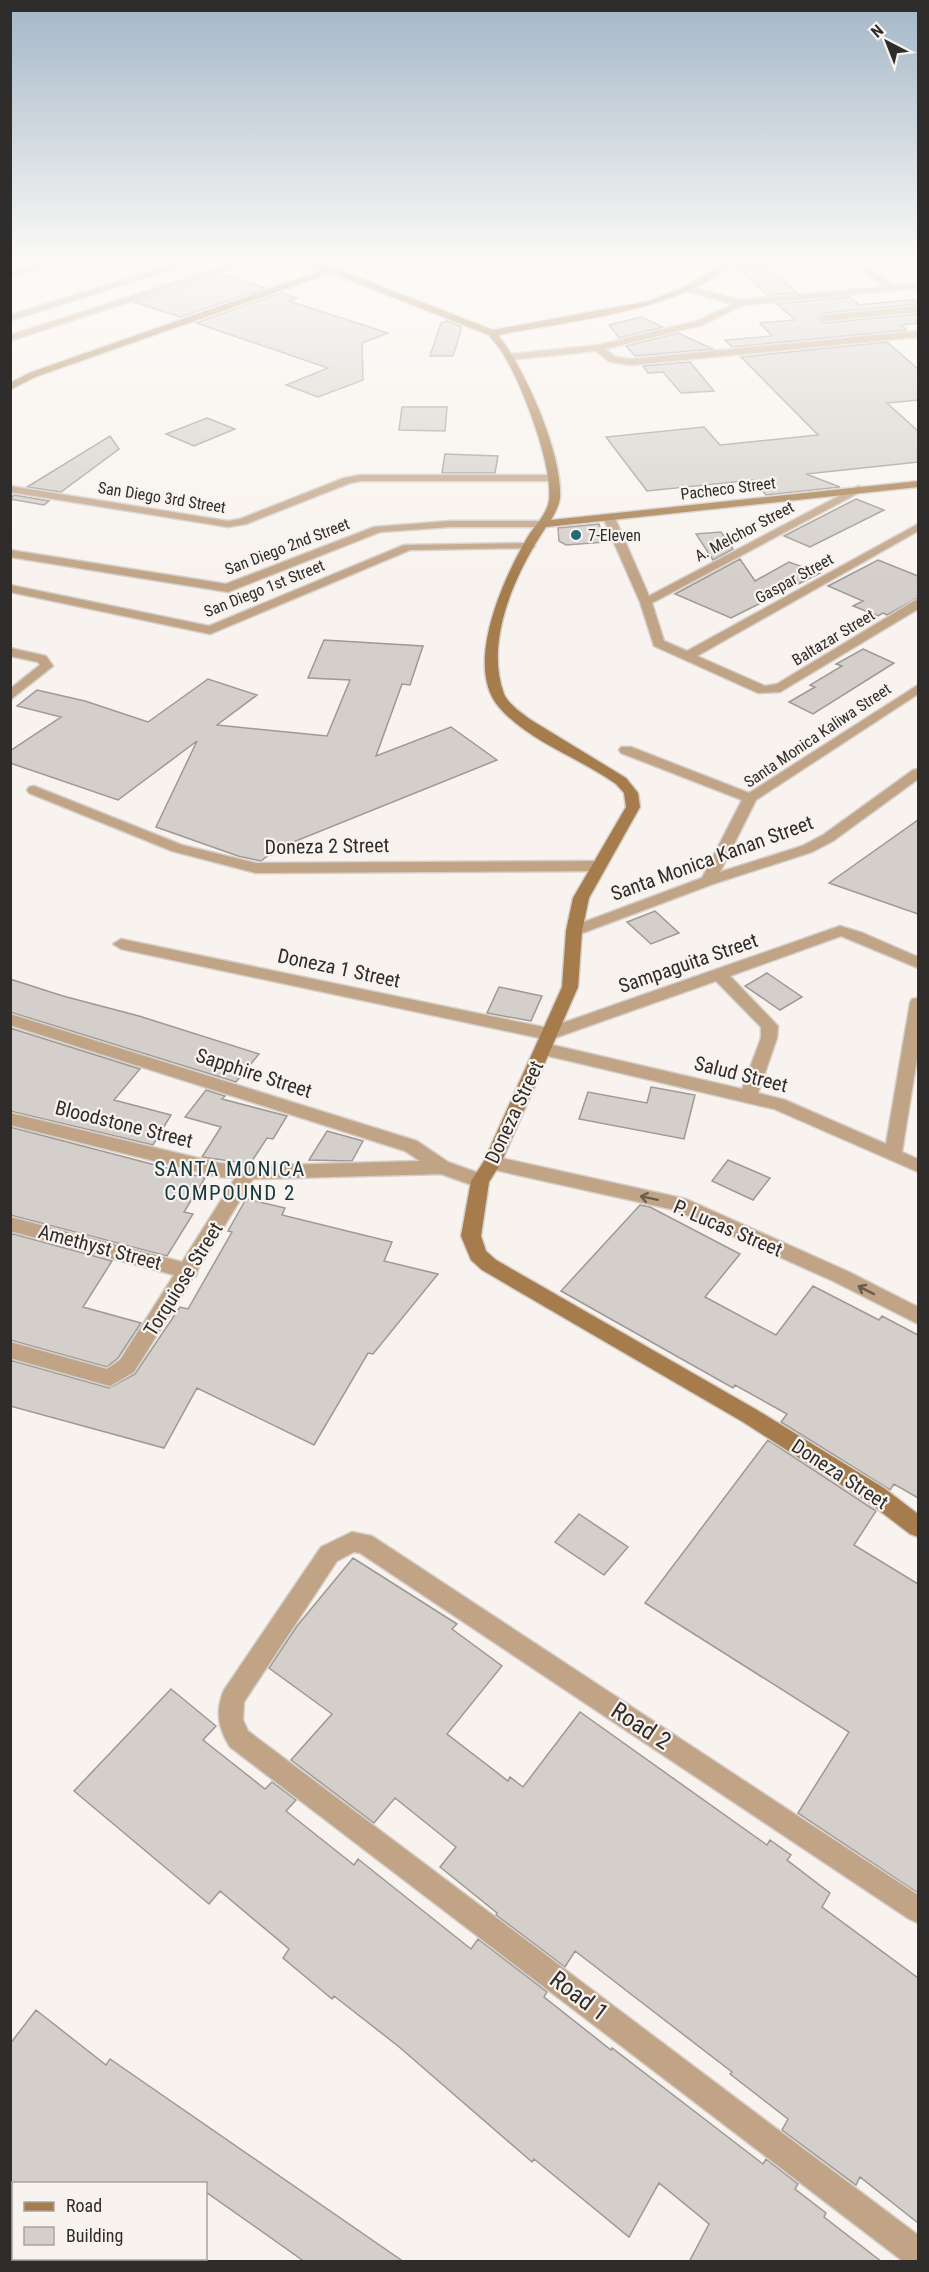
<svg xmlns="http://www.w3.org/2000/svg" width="929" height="2272" viewBox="0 0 929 2272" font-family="'Roboto Condensed',sans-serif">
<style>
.building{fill:#d4cfca;stroke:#9d9994;stroke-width:1.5}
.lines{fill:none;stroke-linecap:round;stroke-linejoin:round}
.street-casing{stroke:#d4cfcb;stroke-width:3}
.secondary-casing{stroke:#d4cfcb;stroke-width:3}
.street{fill:#c1a385;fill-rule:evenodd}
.secondary{fill:#a67c4c;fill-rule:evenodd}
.oneway{stroke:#695c50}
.poi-dot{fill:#25687a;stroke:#f8f3ee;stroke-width:2}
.labels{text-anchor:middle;stroke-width:4.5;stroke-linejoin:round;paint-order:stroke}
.far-street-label{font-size:16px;fill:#2f2d2c;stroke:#f8f3ee}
.far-poi-label{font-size:16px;fill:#2f2d2c;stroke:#f8f3ee;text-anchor:start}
.street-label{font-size:20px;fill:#2f2d2c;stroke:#f8f3ee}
.neighbourhood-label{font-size:21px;letter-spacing:1.5px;fill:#183840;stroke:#f8f3ee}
.near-street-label{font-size:24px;fill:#2f2d2c;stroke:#f8f3ee}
</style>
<rect width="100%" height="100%" fill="#f8f3ee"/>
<path class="building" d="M739,261L768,266L797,293L767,295L735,266Z
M223,274L265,288L180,317L134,302Z
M281,293L297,298L289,301L388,333L362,343L363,380L318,397L286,385L328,368L196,323Z
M850,297L859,305L910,300L918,301V304L825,313L820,316V320L825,323L918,314V323L901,325L907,330L732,347L725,340L772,336L760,323L795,320L777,304Z
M641,317L663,327L619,338L609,325Z
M447,321L462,327L453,356H430L441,323Z
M678,333L713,349L635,356L626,346Z
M887,342L918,369V400L887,403L918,431V462L806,474L840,487L766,495L753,480L647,491L606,437L704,427L720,445L818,435L741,357Z
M690,362L714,391L681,393L663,372L648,373L643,366Z
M402,407H447L445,431L399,430Z
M207,418L235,429L194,446L166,434Z
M110,436L119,449L61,492L27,487Z
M445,454L498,456L495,473H442Z
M14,495L49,501L44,505L10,499Z
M856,499L884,510L810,547L784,536Z
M599,524L605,542L566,545L559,541L558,528Z
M721,532L733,549L713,560L696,534Z
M740,559L755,581L789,562L820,573L731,618L675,594Z
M878,560L918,576V598L887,615L883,613L878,616L853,606L863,601L828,586Z
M324,640L423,646L410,685L402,684L376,756L451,727L497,760L291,843L286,842L261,861L238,856L156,827L197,741L118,800L10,763V751L61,717L17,706L37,690L85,701L148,722L208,679L257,695L217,725L327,736L350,680L308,678Z
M863,649L894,663L813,714L789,702L815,687L810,685L842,666L836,664Z
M918,820V914L829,883Z
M655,911L679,933L651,944L627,922Z
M767,973L802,997L780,1010L745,986Z
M10,979L63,996L139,1016L259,1054L236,1082L10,1012Z
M499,987L542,996L531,1021L487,1013Z
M10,1028L140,1069L114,1100L171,1115L153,1145L10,1111Z
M651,1087L695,1095L684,1139L579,1119L588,1092L647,1103Z
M206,1090L225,1096L222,1099L287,1116L273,1139L267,1138L250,1164L202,1157L221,1127L185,1117Z
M10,1127L205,1178L184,1212L193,1214L167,1256L10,1215Z
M327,1131L363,1141L352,1161L309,1160Z
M728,1160L770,1178L753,1200L712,1181Z
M246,1199L285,1208L282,1215L392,1242L384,1261L438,1274L373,1354L368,1353L314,1445L197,1388L164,1448L10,1406V1360L109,1388L135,1374L180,1307L188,1309L232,1232L228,1231Z
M640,1205L650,1207L740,1254L705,1297L776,1335L813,1286L879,1320L882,1316L918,1335V1498L894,1484L890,1490L781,1422L787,1414L735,1385L733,1388L561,1291Z
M10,1233L112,1261L83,1307L141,1323L118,1358L107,1367L10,1340Z
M768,1440L876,1511L854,1545L918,1584V1893L798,1813L849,1732L645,1603Z
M579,1514L628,1547L604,1575L555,1542Z
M353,1558L457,1624L452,1629L502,1666L447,1734L508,1781L510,1777L523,1787L580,1712L767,1845L770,1840L791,1855L787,1860L830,1893L822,1907L918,1978V2223L860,2177L856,2185L782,2130L788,2119L730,2074L732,2072L575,1951L565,1967L496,1915L497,1913L440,1867L456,1847L395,1798L374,1823L291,1760L332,1714L269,1668L297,1626Z
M171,1689L216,1726L203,1740L265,1789L272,1782L296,1800L286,1811L354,1865L358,1859L471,1949L478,1939L547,1992L544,1997L611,2050L612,2048L763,2164L766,2159L798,2184L795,2189L826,2213L824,2217L882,2262H689L709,2224L659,2183L629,2237L534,2159L532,2162L398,2046L334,1996L332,1999L283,1958L289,1949L220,1891L209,1904L74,1791Z
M36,2010L106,2065L110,2059L404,2262H305L206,2192V2184H10V2044Z"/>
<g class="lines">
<defs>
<path id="street" d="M56,261H71L10,277V272Z
M184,261H198L10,321V315Z
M240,261H253L10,341V335Z
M851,261H861L893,286L918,283V288L743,305L703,325L605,349L616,357L631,359L918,331V337L631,365L610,362L596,351L510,360L505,357L510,354L598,345L697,321L733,304L685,291L684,289L688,286L741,300L884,287Z
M918,306V312L825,321L821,318L825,315Z
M360,475H553L558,478L553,481H360L350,483L246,524L228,527L10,492V486L228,521L240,519L344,478Z
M858,486L862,487V491L652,603L664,641L687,651L918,524V531L697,656L765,686L777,684L914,601L918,600V609L780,692L758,693L654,646L640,602L603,518L605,516H613L615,518L649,596Z
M450,521H541L547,524L541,527H450L380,532L228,592L10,557V550L226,584L374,527Z
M529,543L535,546L533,548L410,550L210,634L10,592V585L209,626L404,545Z
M10,648L46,656L53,666L10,700V689L40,665L38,662L10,656Z
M918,685V694L756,800L720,872L802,846L823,835L913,770L918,769V779L833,841L812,852L713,884L580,934H568L566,931L568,928L702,878L742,800L621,753L619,750L621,747H631L749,793Z
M34,786L182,845L256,863L598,861L606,866L598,871L256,873L172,851L29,793L27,790L29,787Z
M840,926L863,933L918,957V968L841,936L730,976L778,1026L777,1038L758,1093L785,1100L886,1144L910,1003L912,999L918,998V1052L902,1152L918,1159V1172L774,1109L544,1055L538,1053L535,1049L538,1045L544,1043L742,1089L761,1038V1027L716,981L549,1040L121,949L113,944L121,939L548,1028Z
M10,1014L417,1141L448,1162L487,1176L489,1181L487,1186L480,1188L441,1174L253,1179L198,1269L196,1276L193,1277L134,1372L110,1386L10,1358V1342L107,1369L120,1360L174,1275L10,1231V1217L182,1262L235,1178L219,1177L10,1125V1113L219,1163L248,1166L420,1161L405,1151L10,1025Z
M492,1156L686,1199L847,1271L918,1307V1324L833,1281L675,1210L486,1168L483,1163L486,1158Z
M352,1532L372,1536L918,1895V1923L909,1919L360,1553L354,1552L337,1561L244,1702L243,1720L248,1731L918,2235V2262H904L230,1747C218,1728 215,1711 224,1690L321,1547Z"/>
<path id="secondary" d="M296,261H310L334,268L493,330L649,301L685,287L727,261H737C678,312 573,320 498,335C525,368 563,455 560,498C559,506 555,513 551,520L918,481V487L546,527C516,572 484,640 504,694C509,705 522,713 531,720L626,778L638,793L640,807L589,898L582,931L578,987L501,1163L489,1182L481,1236L486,1251L496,1260L757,1410L884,1488L918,1514V1537L910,1534L868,1502L743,1422L482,1270L471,1260L461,1236L471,1181L484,1161L562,987L566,931L573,898L626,807L624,793L616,784C580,758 527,741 498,706C464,664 504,578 527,538C534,526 547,515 549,500C553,466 523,387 505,357C501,349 494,342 489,335L331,273L35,377L10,390V383L29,373L322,270Z"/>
</defs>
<use href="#street" class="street-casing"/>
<use href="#secondary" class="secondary-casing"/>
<use href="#street" class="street"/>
<use href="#secondary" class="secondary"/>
</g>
<defs><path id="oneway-shaft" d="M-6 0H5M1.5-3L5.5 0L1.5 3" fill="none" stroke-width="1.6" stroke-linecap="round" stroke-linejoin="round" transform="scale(1.5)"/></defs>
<g class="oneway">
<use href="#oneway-shaft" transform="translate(649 1198) rotate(-168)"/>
<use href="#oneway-shaft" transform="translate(866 1290) rotate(-153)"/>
</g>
<linearGradient id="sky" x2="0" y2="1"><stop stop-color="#a3b6c7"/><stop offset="0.45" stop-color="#fcfaf7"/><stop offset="1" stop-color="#fcfaf7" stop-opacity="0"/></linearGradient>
<rect width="929" height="579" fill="url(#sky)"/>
<circle class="poi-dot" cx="576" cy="535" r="6"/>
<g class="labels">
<g class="far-street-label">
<text transform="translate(728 488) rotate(-7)" y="6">Pacheco Street</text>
<text transform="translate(162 497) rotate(9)" y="6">San Diego 3rd Street</text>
<text transform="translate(744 531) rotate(-28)" y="6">A. Melchor Street</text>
<text transform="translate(287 546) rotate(-21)" y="6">San Diego 2nd Street</text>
<text transform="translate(794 578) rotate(-29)" y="6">Gaspar Street</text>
<text transform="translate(264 588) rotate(-22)" y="6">San Diego 1st Street</text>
<text transform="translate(833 637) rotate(-31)" y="6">Baltazar Street</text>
<text transform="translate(817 735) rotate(-34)" y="6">Santa Monica Kaliwa Street</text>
</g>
<g class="far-poi-label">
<text x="588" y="541">7-Eleven</text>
</g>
<g class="street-label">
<text transform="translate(327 846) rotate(-1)" y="7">Doneza 2 Street</text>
<text transform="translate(712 858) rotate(-20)" y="7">Santa Monica Kanan Street</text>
<text transform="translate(688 963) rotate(-19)" y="7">Sampaguita Street</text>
<text transform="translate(339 968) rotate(12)" y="7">Doneza 1 Street</text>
<text transform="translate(254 1073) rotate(18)" y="7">Sapphire Street</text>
<text transform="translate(741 1074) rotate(14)" y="7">Salud Street</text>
<text transform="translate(514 1112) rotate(-65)" y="7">Doneza Street</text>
<text transform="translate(124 1124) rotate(14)" y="7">Bloodstone Street</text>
<text transform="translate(728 1228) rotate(23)" y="7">P. Lucas Street</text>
<text transform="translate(100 1247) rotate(15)" y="7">Amethyst Street</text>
<text transform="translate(183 1279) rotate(-58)" y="7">Torquiose Street</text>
<text transform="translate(840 1474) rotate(33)" y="7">Doneza Street</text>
</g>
<g class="neighbourhood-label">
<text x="230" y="1176">SANTA MONICA<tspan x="230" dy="24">COMPOUND 2</tspan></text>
</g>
<g class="near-street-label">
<text transform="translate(641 1726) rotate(33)" y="8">Road 2</text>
<text transform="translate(579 1996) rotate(37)" y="8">Road 1</text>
</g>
</g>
<rect width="929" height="2272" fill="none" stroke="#2f2d2c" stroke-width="24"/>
<rect x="12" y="2182" width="195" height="78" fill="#f8f3ee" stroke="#a8a4a0" stroke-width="1.5"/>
<rect x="24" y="2202" width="30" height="9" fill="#a67c4c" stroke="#a8a4a0" stroke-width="1.5"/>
<text x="66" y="2212" font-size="18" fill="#2f2d2c">Road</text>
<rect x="24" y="2227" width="30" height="18" fill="#d4cfca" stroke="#a8a4a0" stroke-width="1.5"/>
<text x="66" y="2242" font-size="18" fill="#2f2d2c">Building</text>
<g transform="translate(887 42) rotate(318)" stroke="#f8f3ee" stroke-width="4.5" paint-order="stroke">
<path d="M0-4.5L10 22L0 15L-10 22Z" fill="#2f2d2c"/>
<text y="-9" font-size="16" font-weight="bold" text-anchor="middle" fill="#2f2d2c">N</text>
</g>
</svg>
